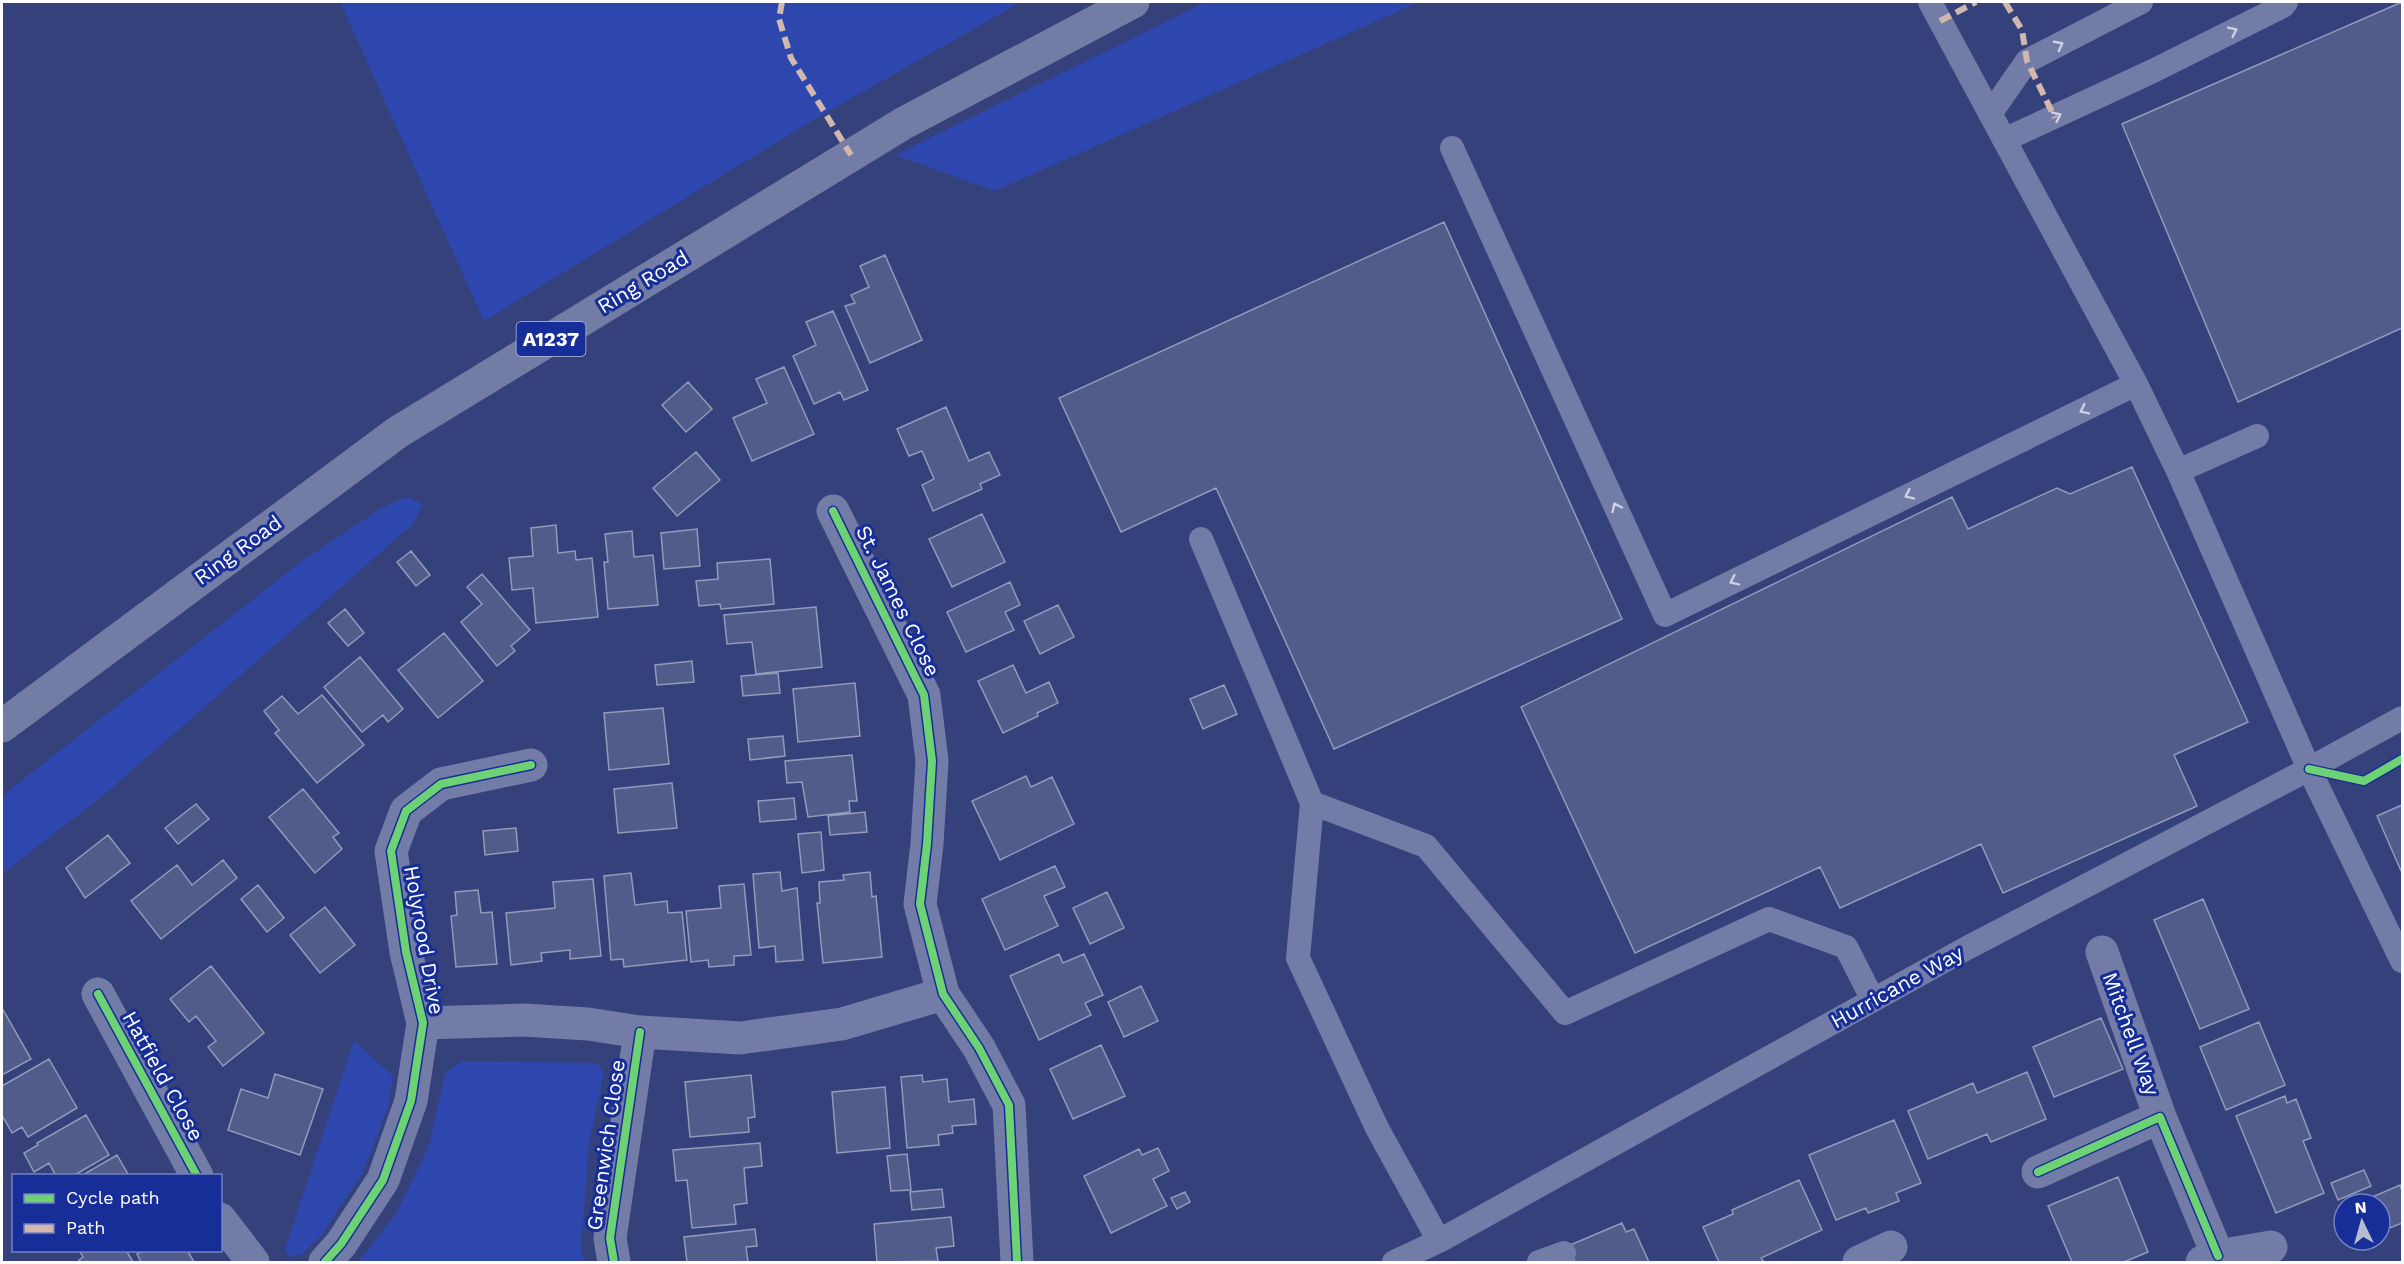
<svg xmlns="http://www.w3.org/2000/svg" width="2404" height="1264" viewBox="0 0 2404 1264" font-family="'Work Sans',sans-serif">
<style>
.green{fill:#2e47af}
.building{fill:#515c8a;stroke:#939aba;stroke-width:1.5}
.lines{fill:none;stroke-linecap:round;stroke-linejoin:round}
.service{stroke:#737ca6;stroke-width:24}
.minor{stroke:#737ca6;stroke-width:33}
.trunk{stroke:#727ca4;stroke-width:33}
.quiet{stroke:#d1b7ad;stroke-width:6;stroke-dasharray:12 6;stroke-linecap:butt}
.cycleway-casing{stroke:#172e98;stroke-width:11}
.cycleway{stroke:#6cd273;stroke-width:8}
.oneway{stroke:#ced1e0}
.labels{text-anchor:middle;stroke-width:6;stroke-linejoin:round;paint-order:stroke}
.shield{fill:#172e98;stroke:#b9c0e0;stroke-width:1.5}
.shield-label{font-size:20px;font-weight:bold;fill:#fff}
.street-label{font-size:21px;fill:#fff;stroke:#172e98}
</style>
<rect width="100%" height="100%" fill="#34417b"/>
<path class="green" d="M340,2H1021L810,122L484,321Z
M1206,2H1419L995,191L895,155Z
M406,497L423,504L413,524L105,794L2,874V796L302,561L380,509Z
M354,1041L393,1076L388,1107L363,1172L321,1236L302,1254L289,1257L285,1249Z
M461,1061L597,1063L604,1073L589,1143L581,1248L584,1262H358L396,1214L429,1146L445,1074Z"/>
<path class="building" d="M2402,2V328L2238,402L2122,124Z
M1444,222L1622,619L1334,749L1216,488L1121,532L1059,398Z
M885,255L922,340L870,363L845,306L855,303L851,295L869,287L860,266Z
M833,311L868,390L844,400L840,392L814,404L793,356L816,345L806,322Z
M784,367L814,434L752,461L733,418L767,403L756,379Z
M688,382L712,409L686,432L662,405Z
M946,407L969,461L989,452L1000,475L980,484L982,489L933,511L922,485L934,479L922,451L909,456L897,429Z
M696,452L720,480L677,516L653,488Z
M2132,467L2248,722L2174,755L2197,806L2003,893L1981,844L1840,908L1820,867L1635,953L1521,707L1952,497L1968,529L2057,488L2070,494Z
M982,514L1005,562L952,587L929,539Z
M556,525L558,553L575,551L576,560L592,558L598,617L536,623L533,588L512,590L509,558L533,556L531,528Z
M697,529L700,566L664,569L661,533Z
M632,531L634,557L653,555L658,605L608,609L604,562H608L605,534Z
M411,551L430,575L416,586L397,562Z
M770,559L774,604L721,609L720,604L699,606L696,581L718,579L717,563Z
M482,574L530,630L511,646L515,651L497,666L461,622L482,604L467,587Z
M1010,582L1020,605L1005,612L1014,630L966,652L947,612Z
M1058,605L1074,637L1040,654L1024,621Z
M816,607L822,667L756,674L752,642L727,644L724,615Z
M345,609L364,633L348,646L328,623Z
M444,633L483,681L438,718L398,670Z
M360,657L403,709L388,722L383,715L362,732L324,687Z
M692,661L694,682L657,685L655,665Z
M1013,665L1026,693L1049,682L1058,703L1037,713L1038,716L1003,733L978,681Z
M778,673L780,693L743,696L741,676Z
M855,683L860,736L798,742L793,689Z
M1224,685L1237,714L1203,729L1190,699Z
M322,695L364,745L317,783L275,733L279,730L264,711L282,696L298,714Z
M663,708L669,764L609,770L604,713Z
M783,736L785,756L750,760L748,739Z
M852,755L857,801H849L850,812L808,817L802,782L787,783L785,761Z
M1026,776L1031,787L1052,777L1074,824L1000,860L972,801Z
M672,783L677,828L618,833L614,789Z
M303,789L339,833L333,837L342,849L315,873L269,817Z
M794,798L796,819L760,822L758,801Z
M196,804L209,819L178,844L165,828Z
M2402,805V873L2377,816Z
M865,812L867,832L830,835L828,816Z
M516,828L518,851L485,855L483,831Z
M821,832L824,870L802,873L798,834Z
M108,835L130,863L85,898L66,868Z
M223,860L237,878L161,939L131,901L177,865L192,885Z
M1055,866L1065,887L1044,896L1058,926L1005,950L982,899Z
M780,872L782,891L797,888L803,960L776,962L775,946L759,948L753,874Z
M870,872L872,897L876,896L882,957L823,963L817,903H820L819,882L844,880L843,875Z
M631,873L635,905L667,901L668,913L682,912L687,960L624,967L623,959L611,960L604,876Z
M593,879L601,956L570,959V950L541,953L542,961L511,965L506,913L555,908L553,882Z
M744,884L751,955L734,956V965L709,967L708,960L691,962L686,911L721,908L719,886Z
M258,885L284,918L267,932L241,899Z
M478,890L481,913L492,912L497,964L456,967L451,916L457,915L455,892Z
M1107,892L1124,928L1090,944L1073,908Z
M2203,899L2249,1009L2200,1029L2154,920Z
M325,907L355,945L320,973L290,935Z
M1059,954L1063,963L1084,954L1103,995L1085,1003L1091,1015L1039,1040L1010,976Z
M211,966L264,1033L223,1066L208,1047L216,1041L196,1016L189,1022L170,999Z
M1141,986L1158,1021L1124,1037L1108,1002Z
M2,1008L31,1059L2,1075Z
M2101,1018L2123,1069L2054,1097L2033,1047Z
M2259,1022L2285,1085L2226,1110L2200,1047Z
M1101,1045L1125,1096L1073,1119L1050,1069Z
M49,1059L77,1108L28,1137L22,1127L12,1133L2,1115V1086Z
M2027,1072L2046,1119L1991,1142L1987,1134L1928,1159L1908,1111L1973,1083L1977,1093Z
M275,1074L323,1089L300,1155L228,1130L241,1089L268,1098Z
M751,1075L755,1117L748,1118L749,1132L690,1137L685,1082Z
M922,1075L923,1082L947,1079L949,1102L974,1099L976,1124L952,1126L953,1133L938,1135L939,1145L907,1148L901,1077Z
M885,1087L890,1148L837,1153L832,1092Z
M2285,1096L2287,1103L2296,1099L2311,1138L2303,1141L2324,1193L2276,1213L2236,1116Z
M86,1115L109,1155L73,1176H56L49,1163L34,1172L24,1153L38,1145L37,1143Z
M1894,1120L1921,1183L1896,1193L1899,1201L1868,1213L1866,1208L1836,1220L1809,1155Z
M760,1143L762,1166L744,1168L747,1203L734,1205L736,1224L692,1228L687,1180L676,1181L673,1150Z
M1158,1148L1169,1171L1153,1179L1167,1206L1111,1233L1084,1176L1139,1149L1142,1155Z
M907,1154L911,1190L891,1191L887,1156Z
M117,1155L129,1176H87L86,1173Z
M2364,1170L2371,1186L2338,1200L2331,1183Z
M2118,1177L2148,1252L2124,1262H2072L2048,1206Z
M1799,1180L1822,1230L1761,1258L1764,1262H1719L1703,1227L1733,1214L1732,1210Z
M2400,1185L2402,1191V1223L2380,1232V1204H2365L2363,1201Z
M942,1189L944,1207L912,1210L910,1192Z
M1185,1192L1190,1202L1177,1209L1171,1198Z
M951,1217L954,1246L936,1248L938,1261L877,1262L874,1224Z
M1622,1223L1626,1232L1634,1229L1649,1262H1575L1568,1246Z
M755,1229L757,1246L746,1247L748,1262H687L684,1237Z
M79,1250H126L133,1262H81L79,1260L83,1257Z
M144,1250H187L194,1262H141L137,1254Z"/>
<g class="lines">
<path class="service" d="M1930,2L2136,384L2178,471L2309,769L2402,961
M1990,114L2027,61L2141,2
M2004,140L2153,71L2283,6L2286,2
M1452,148L1665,615L2136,384
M2178,471L2257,436
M1201,539L1312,803L1426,846L1565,1013L1769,919L1846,947L1873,1000
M1312,803L1298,958L1377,1128L1439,1241
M1394,1262L1439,1241L1967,948L2309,769L2402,718
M1539,1262L1564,1253"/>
<path class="minor" d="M833,511L924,695L932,761L927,844L920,904L943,994L979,1048L1009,1105L1017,1262
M2102,952L2160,1117
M98,994L197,1176
M423,1023L523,1020L588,1024L640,1032L740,1038L842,1024L943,994
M2038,1172L2160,1117L2218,1256
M220,1219L253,1262
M325,1262L341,1244L383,1180L411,1101L423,1023L406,952L391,851L406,811L441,784L531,765
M614,1262L610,1238L640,1032
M1859,1262L1891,1247
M2202,1262L2218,1256L2271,1247"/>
<path class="trunk" d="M2,726L398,432L904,123L1133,2"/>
<path class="quiet" d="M782,2L779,19L791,58L851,155
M2005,2L2022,30L2027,61L2055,118
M1940,21L1976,2"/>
<defs>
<path id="cycleway" d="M833,511L924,695L932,761L927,844L920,904L943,994L979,1048L1009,1105L1017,1262
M2309,769L2364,781L2402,759
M98,994L197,1176
M2038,1172L2160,1117L2218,1256
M325,1262L341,1244L383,1180L411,1101L423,1023L406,952L391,851L406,811L441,784L531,765
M614,1262L610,1238L640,1032"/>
</defs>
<use href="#cycleway" class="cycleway-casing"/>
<use href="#cycleway" class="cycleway"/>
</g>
<defs><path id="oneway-chevron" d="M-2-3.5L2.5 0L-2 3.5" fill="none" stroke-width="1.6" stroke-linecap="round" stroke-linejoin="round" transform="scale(1.5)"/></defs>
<g class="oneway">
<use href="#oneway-chevron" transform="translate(2233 31) rotate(-26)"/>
<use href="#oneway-chevron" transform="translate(2059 45) rotate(-28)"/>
<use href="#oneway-chevron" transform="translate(2057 116) rotate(-25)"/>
<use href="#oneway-chevron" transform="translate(2084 410) rotate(154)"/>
<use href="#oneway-chevron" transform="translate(1909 495) rotate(154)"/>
<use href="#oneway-chevron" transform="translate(1616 507) rotate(-115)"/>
<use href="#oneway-chevron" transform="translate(1734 581) rotate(154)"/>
</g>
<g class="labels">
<rect class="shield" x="516.5" y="322" width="69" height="34" rx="4.5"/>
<g class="shield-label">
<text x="551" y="346">A1237</text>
</g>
<g class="street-label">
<text transform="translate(643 282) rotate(-31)" y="7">Ring Road</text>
<text transform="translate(238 550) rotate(-36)" y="7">Ring Road</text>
<text transform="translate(898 601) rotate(64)" y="7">St. James Close</text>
<text transform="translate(424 940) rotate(80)" y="7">Holyrood Drive</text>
<text transform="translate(1897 987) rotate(-29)" y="7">Hurricane Way</text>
<text transform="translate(2131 1034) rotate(70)" y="7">Mitchell Way</text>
<text transform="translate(163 1076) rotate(61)" y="7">Hatfield Close</text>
<text transform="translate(606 1145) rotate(-82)" y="7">Greenwich Close</text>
</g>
</g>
<rect width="2404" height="1264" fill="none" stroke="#ffffff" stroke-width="6"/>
<rect x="12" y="1174" width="210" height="78" fill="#172e98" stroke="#7482c1" stroke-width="1.5"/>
<rect x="24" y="1194" width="30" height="9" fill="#6cd273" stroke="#7482c1" stroke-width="1.5"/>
<text x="66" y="1204" font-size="18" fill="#ffffff">Cycle path</text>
<rect x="24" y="1224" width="30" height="9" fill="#d1b7ad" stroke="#7482c1" stroke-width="1.5"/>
<text x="66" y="1234" font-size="18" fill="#ffffff">Path</text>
<g transform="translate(2362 1222) rotate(355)"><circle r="28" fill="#172e98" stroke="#7482c1" stroke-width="1.5"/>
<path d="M0-4.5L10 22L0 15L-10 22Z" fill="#b8bcd1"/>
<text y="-9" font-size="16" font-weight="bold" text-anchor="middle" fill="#ffffff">N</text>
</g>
</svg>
